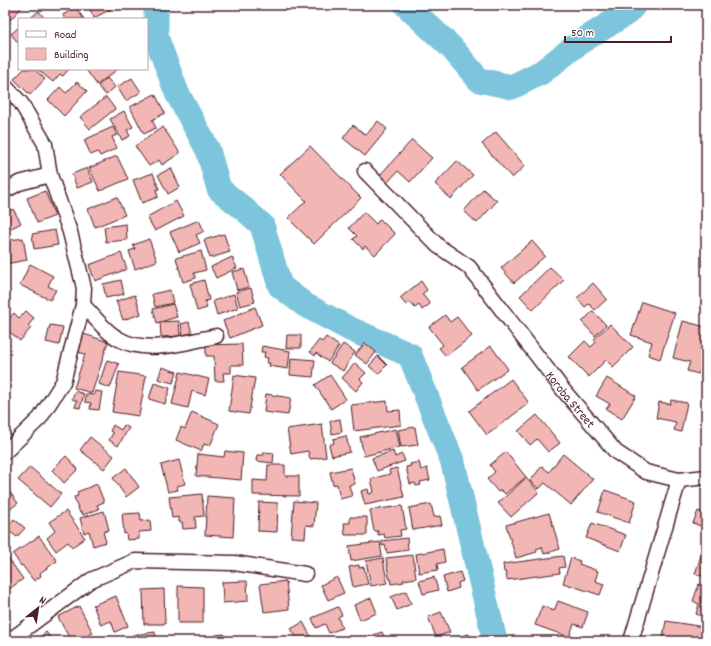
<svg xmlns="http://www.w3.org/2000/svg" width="711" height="646" viewBox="0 0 711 646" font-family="Dekko,sans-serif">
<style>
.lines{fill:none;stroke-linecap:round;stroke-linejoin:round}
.river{stroke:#7dc5dd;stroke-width:25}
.building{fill:#f2b6b4;stroke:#4a1f2b}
.minor-casing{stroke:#4a1f2b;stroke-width:17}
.minor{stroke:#fff;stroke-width:14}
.labels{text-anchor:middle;stroke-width:4;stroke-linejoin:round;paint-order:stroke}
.street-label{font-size:13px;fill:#4a1f2b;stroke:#fff}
</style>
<rect width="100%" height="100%" fill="#fff"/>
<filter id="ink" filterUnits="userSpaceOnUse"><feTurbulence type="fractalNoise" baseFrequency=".025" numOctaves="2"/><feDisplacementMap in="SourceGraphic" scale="8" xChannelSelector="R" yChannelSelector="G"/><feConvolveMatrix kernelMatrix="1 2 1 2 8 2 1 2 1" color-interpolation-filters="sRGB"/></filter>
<g filter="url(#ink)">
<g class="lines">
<path class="river" d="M156,5V37L177,93L208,150L219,189L244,209L262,225L280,286L305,305L350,329L410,355L453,463L495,641
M406,5L451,47L479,80L512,87L542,72L579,43L627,13L634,5"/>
</g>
<path class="building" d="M5,5H24L10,20L5,15Z
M88,5H109L111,9L94,18Z
M75,7L84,19H65L63,15Z
M39,11L45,19H29Z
M19,27V44L11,34Z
M24,69H34L45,79L30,95L14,79Z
M37,69H69L63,76L60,74L53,82Z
M90,69H118L97,85L87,71Z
M107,78L115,87L106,95L98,86Z
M132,78L141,92L126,101L117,87Z
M77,82L87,91L64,116L48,100L60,87L66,93Z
M155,94L165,113L152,120L156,128L144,134L130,107Z
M106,97L115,109L90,129L80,117Z
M124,111L133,127L127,130L130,136L122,140L110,119Z
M378,121L387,129L365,156L343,138L353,125L366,135Z
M113,127L117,135L112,137L117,148L100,156L98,152L91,155L84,140Z
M163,127L180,153L162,165L159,160L149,166L135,146Z
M496,132L525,166L512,178L482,144Z
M412,140L432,158L410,182L398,171L387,183L379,176Z
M310,146L361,198L314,244L288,218L306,201L280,174Z
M117,156L128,179L100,191L89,168Z
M457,161L473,175L451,199L435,184Z
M87,168L93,182L77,188L72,174Z
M171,168L180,187L168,194L158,175Z
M153,173L159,189L156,190L158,197L142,203L133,180Z
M483,189L497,201L477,223L464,211Z
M45,191L55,216L37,223L27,198Z
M117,197L125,215L95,227L88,209Z
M176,201L184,216L155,231L147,217Z
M13,209L21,223L8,230L5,224V214Z
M364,212L376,224L380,219L395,234L375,255L365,246L363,249L353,239L357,236L349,228Z
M199,220L204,231L196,235L200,243L179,252L170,232Z
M126,224L127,240L106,242L104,227Z
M55,230L58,245L34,249L32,234Z
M224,234L230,252L210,258L204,240Z
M23,238L27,260L5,264V241Z
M149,239L157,261L135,269L129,251L135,249L133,245Z
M532,241L545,256L514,283L501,268Z
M201,251L206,270L194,273L196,278L183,282L176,258Z
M121,253L127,269L95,281L89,265Z
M232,257L237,268L216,278L211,267Z
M30,264L53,276L48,286L56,290L50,300L20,285Z
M550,267L564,280L533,310L520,296Z
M244,269L249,287L237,290L232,272Z
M121,280L124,294L106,298L103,284Z
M204,280L209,300L205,301L207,308L197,311L190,284Z
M421,281L427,290L422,294L430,304L422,310L419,305L415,308L410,302L406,305L400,298Z
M593,283L607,299L595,310L589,304L585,307L577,298Z
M251,288L255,302L240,306L236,292Z
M170,290L173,303L155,307L152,294Z
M234,294L238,308L217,315L213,301Z
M135,295L141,314L123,320L116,301Z
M642,302L675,313L660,359L648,355L652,342L631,335Z
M173,304L177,317L157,323L153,309Z
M255,307L262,325L230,338L223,321Z
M26,311L34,318L28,326L31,328L20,341L5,328V323L14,313L19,318Z
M593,311L606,325L595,336L582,322Z
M445,315L450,322L457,317L472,336L446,356L439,348L443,345L429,327Z
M179,321L180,336L161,337L160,322Z
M683,321L706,327V347L699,374L687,371L690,362L673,358Z
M189,322L192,334L183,336L181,324Z
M610,324L633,347L613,367L606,360L589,377L569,357L585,341L591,347L596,342L594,339Z
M50,325L63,327L59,345L46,342Z
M84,334L108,342L92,393L74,388L85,354L78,352Z
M287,335H301V348H286Z
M326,337L339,346L328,362L316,353L315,356L310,352L319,340L322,342Z
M365,343L376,352L367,364L355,355Z
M242,344L243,365H231V373H223L224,381H215L214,356H206V345Z
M343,344L355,352L343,371L330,363Z
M262,346L290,351L288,369L269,366L270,363H267L268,358L264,357L265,352H261Z
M491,346L508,369L478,390L462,367Z
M378,356L387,365L378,374L369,366Z
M291,358L315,360L313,377L290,375Z
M107,360L119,364L110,388L99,384Z
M355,363L366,373L360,379L363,382L356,391L342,378Z
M162,367L177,372L173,383L158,379Z
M119,372L146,376L139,416L112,412Z
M180,372L209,379L205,395L192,391L188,408L172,404Z
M234,375L255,378L249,414L229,411Z
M330,375L346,399L331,409L315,385Z
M607,378L636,396L622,419L606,409L610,404L596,396Z
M511,379L529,403L487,435L469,411Z
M154,383L170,388L165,404L149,399Z
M75,391L84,394L80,408L75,407L77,401L72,399Z
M95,391L102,392L99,410L90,409L91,403L85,402L86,394L94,395Z
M266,394L291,398L288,415L264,412Z
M671,400L687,403L681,432L674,430L676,422L656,418L659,402L670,404Z
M387,401L388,411L400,410L401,425L354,431L351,405Z
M706,410V431H705L701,411Z
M192,412L219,424L210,446L204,444L201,451L176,440L181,427L185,429Z
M537,415L560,443L548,452L537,439L530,445L518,431Z
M340,419L342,432L332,434L330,421Z
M322,424L326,457L310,459L308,451L291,454L287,429Z
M113,425L121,430L124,425L129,428L118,446L109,440L113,433L110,431Z
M415,427L418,445L401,447L398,430Z
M396,429L400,447L364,456L360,437Z
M346,436L350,452L332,456L329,445L334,443L333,439Z
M90,437L114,456L104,469L80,450Z
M225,451L243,453L241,480L196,476L198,454L224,457Z
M393,451L395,457L402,454L405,461L377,471L372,458Z
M264,452L274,453L273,463L256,461L257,455H264Z
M506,452L526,477L505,494L501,490L498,492L487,479L495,472L490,465Z
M563,454L593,479L571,505L545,483L539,489L530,481L542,466L549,472Z
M66,456L78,469L64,483L52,470Z
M179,460L185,484L177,486L178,490L168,492L161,465Z
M419,462L421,470L427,468L430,480L420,482L421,485L416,486L415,483L410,484L406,467L411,466L410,464Z
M268,465H285V476H299V496L253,495V480L267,481Z
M30,467L61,494L50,507L18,480Z
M126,468L139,487L126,497L113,478Z
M351,468L355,484L349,485L352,496L340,499L337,484L333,485L330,472Z
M397,468L404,497L365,505L361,491L368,489L369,494L374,492L371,479L390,474L389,470Z
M526,478L539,492L511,517L498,503Z
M97,484L104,502L97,505L99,509L83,515L82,512L80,513L74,497L78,496L77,492Z
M5,486L18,503L10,509L5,503Z
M605,490L636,501L629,523L598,512Z
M202,494L204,516L195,517L196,528L183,529L182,522H179V517L172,518L169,497Z
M207,496L235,498L233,537L205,535Z
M294,501L316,503L314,526L306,525L305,538L291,537Z
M259,502L278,503L277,532L258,531Z
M431,504L434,517L440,516L442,525L413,530L409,508Z
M402,506L406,529L400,530L401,536L385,538L384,534L378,535V531H374L370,510Z
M66,511L85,538L72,547L68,542L56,551L47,538L55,531L49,522Z
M104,511L109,530L103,532L106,542L93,546L89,531L84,533L80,518Z
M698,511L706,514V532L701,531L703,527L693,523Z
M140,513L141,521L150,520L151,531L139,532V539L127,540L126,533L124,534L122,514Z
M549,513L560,549L544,554L542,547L536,549L537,552L516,558L506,525Z
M350,517H367V535H345L344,523H350Z
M14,519L25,528L17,537L6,529Z
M592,523L626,535L620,551L586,538Z
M39,536L57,561L40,573L41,576L34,581L22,565L21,566L13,554Z
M407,538L408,550L387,553L385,545L382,546V541Z
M380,542L382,556L351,561L349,546Z
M705,543H706V577L695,574Z
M443,549L445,562L437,564L438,570L419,573L416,554Z
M6,555L23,579L5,592V556Z
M413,555L416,578L403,580L404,582L391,584L390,578H389L386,558Z
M563,556L565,567L559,568L560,573L507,580L506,572H504L503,564Z
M383,558L387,583L371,586L366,561Z
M571,558L580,561L579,564L598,571L595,581L604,584L600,595L563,583Z
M359,565V568L364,567L368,584L353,587L349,567Z
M460,572L463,581L458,583L459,588L447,592L443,577Z
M337,577L344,593L328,600L321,585Z
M434,577L438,590L423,594L419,581Z
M247,581L248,601L223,603L222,582Z
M286,581L289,609L264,612L260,584Z
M699,584L706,587V618L696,614L699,604L693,601Z
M178,586L203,587V623H178Z
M164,589L165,624H144L143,590Z
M406,591L411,604L397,610L391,597Z
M116,596L128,626L115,632L111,621L101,625L93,605Z
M371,598L377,613L360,620L354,605Z
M558,601L588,612L583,627L574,624L569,637L535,625L542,606L554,611Z
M79,606L93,633L77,641H71L58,617Z
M338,607L342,615L338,617L342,628L329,633L325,624L316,628L312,618Z
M441,612L450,632L436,637L428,617Z
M666,621L704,627L701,641H662Z
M303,622L311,637L305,641H299L291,629Z
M46,632L53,641H35Z
M155,632L156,641H133V635Z
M382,632L386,641H366L365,638Z
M224,634L226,641H217L216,635Z
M469,634L470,641H457L456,637Z"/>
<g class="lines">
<defs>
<g id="minor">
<path d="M5,86L21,103L45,144L50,175L70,232L84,288L83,305L63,382L40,418L5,452"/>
<path id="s1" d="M365,171L438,246L469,267L564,391L616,452L646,472L679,480L706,477"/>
<path d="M5,191L19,183L50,175"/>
<path d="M83,305C94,316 105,332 119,339C146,355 187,342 216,336"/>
<path d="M9,641L91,580L135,561L234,563L305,574"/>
<path d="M631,641L679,480"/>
</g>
</defs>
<use href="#minor" class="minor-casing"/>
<use href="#minor" class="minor"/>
</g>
</g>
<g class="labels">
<g class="street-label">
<text dy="5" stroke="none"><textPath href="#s1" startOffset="309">Koroba Street</textPath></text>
</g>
</g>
<rect width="711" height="646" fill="none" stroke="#fff" stroke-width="20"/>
<rect x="10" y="10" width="691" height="626" fill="none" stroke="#4a1f2b" stroke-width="1.5" filter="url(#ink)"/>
<rect x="18" y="18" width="130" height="52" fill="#ffffff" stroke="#b7a5aa"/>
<rect x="26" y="31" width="20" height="6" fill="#ffffff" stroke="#b7a5aa"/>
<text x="54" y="38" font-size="12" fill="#4a1f2b">Road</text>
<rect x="26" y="48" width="20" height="12" fill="#f2b6b4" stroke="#b7a5aa"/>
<text x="54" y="58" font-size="12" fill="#4a1f2b">Building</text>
<g transform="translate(38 608) rotate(30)" stroke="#ffffff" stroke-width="3" paint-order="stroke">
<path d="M0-3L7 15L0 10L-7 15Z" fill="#4a1f2b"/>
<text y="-6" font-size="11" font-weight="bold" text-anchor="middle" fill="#4a1f2b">N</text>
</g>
<path d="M565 36v6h106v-6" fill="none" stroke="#4a1f2b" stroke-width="2"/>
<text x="571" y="36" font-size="12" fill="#4a1f2b" stroke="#ffffff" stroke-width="3" paint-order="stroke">50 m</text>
</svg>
